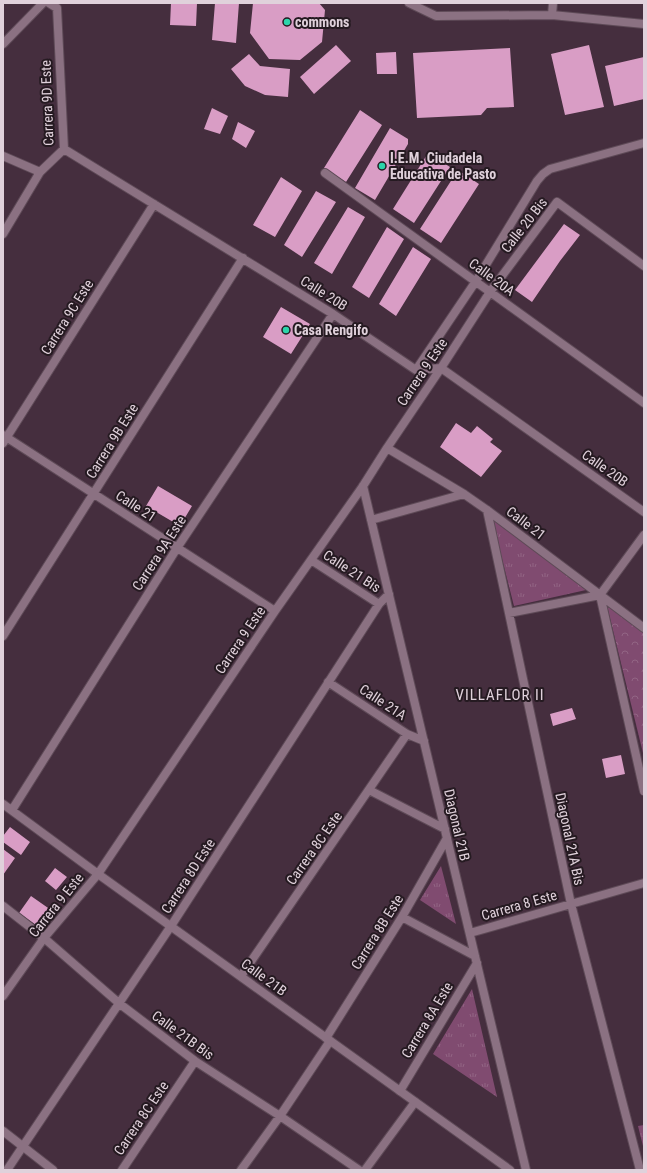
<svg xmlns="http://www.w3.org/2000/svg" width="647" height="1173" viewBox="0 0 647 1173" font-family="'Roboto Condensed',sans-serif">
<style>
.grass{fill:url(#grass-tufts)}
.park{fill:url(#park-crowns)}
.building{fill:#d99dc5}
.lines{fill:none;stroke-linecap:round;stroke-linejoin:round}
.minor-casing{stroke:#5e4a57;stroke-width:10}
.tertiary-casing{stroke:#5e4a57;stroke-width:10}
.minor{stroke:#8b7182;stroke-width:8}
.tertiary{stroke:#8b7182;stroke-width:8}
.poi-dot{fill:#2cd5ab;stroke:#251a21;stroke-width:1.5}
.labels{text-anchor:middle;stroke-width:4;stroke-linejoin:round;paint-order:stroke}
.poi-label{font-size:14px;font-weight:bold;fill:#e0d1db;stroke:#251a21;text-anchor:start}
.street-label{font-size:14px;fill:#e0d1db;stroke:#251a21}
.neighbourhood-label{font-size:15px;letter-spacing:1px;fill:#e0d1db;stroke:#251a21}
</style>
<defs>
<pattern id="grass-tufts" width="24" height="20" patternUnits="userSpaceOnUse"><rect width="24" height="20" fill="#804b70"/><path d="M3 7l-1-3M5 7V3M7 7l1-3M15 17l-1-3M17 17v-4M19 17l1-3" fill="none" stroke="#926484"/></pattern>
<pattern id="park-crowns" width="20" height="18" patternUnits="userSpaceOnUse"><rect width="20" height="18" fill="#804b70"/><path d="M2 6a3 3 0 1 1 6 0M12 15a3 3 0 1 1 6 0" fill="none" stroke="#926484"/></pattern>
</defs>
<rect width="100%" height="100%" fill="#452e3e"/>
<path class="grass" d="M491,516L586,590L514,606Z
M441,866L456,924L420,900Z
M472,989L497,1097L433,1054Z
M644,1125V1150L638,1126Z"/>
<path class="park" d="M610,605L644,631V757L607,606Z"/>
<path class="building" d="M171,3H197L196,26L170,25Z
M215,3H239L236,43L212,40Z
M253,3H319L325,10L322,42L300,60L269,59L250,33Z
M336,45L351,61L314,94L300,77Z
M589,45L604,107L565,115L551,54Z
M510,48L514,107L487,108L481,115L417,118L413,53Z
M396,52L397,74H377L376,53Z
M249,54L260,66L290,69L288,97L265,95L245,86L231,69Z
M644,57V99L614,106L605,66Z
M212,108L228,116L220,134L204,129Z
M360,110L382,125L346,182L324,168Z
M238,122L255,131L246,148L232,139Z
M390,128L408,139V144L375,200L355,188Z
M428,153L450,167L414,223L393,209Z
M458,170L479,184L441,243L420,229Z
M281,177L302,191L275,237L253,225Z
M316,191L336,202L302,257L284,245Z
M348,207L365,217L332,274L314,263Z
M564,224L580,235L560,261L532,302L515,290Z
M387,227L404,239L369,298L352,287Z
M413,247L431,259L396,316L379,304Z
M281,307L310,324L291,354L263,337Z
M456,423L471,433L477,426L493,439L490,442L502,451L481,477L440,447Z
M158,486L192,506L180,526L146,506Z
M572,708L576,719L553,726L550,714Z
M621,755L625,774L606,778L602,759Z
M10,827L30,842L21,855L3,842V836Z
M3,849L15,858L3,875Z
M55,868L67,877L56,890L45,881Z
M31,896L51,910L39,927L19,913Z"/>
<g class="lines">
<defs>
<path id="minor" d="M409,3L436,16L552,15L644,24
M552,15L553,3
M3,44L43,3
M64,149L333,314L416,370L441,368L644,512
M3,156L40,172
M325,173L644,403
M3,234L40,172L64,149L57,8L49,3
M416,370L476,281L537,181L543,174L550,169L644,143
M3,435L275,611
M3,443L154,204
M387,448L464,494L487,510L644,628
M363,486L526,1170
M487,510L571,904L640,1170
M371,520L464,494
M311,560L379,604
M600,595L644,791
M600,595L644,535
M509,613L600,595
M3,636L243,258
M328,682L407,734L424,741
M369,790L445,829
M3,804L98,874L275,611L363,486L387,448L441,368L490,292L557,202L644,266
M12,810L177,548L333,314
M3,906L44,938L120,1004L195,1061L280,1116L359,1170
M402,917L475,956
M470,933L644,883
M241,976L407,734
M326,1038L402,917L447,838
M400,1091L477,963
M7,1170L171,926L379,604L389,594
M122,1170L195,1061
M241,1170L280,1116L330,1041
M365,1170L415,1102"/>
<path id="tertiary" d="M3,996L44,938L98,874L510,1170
M3,1131L53,1170"/>
</defs>
<use href="#minor" class="minor-casing"/>
<use href="#tertiary" class="tertiary-casing"/>
<use href="#minor" class="minor"/>
<use href="#tertiary" class="tertiary"/>
</g>
<g class="poi-dot">
<circle cx="287" cy="22" r="4"/>
<circle cx="382" cy="166" r="4"/>
<circle cx="286" cy="330" r="4"/>
</g>
<g class="labels">
<g class="poi-label">
<text x="295" y="27">commons</text>
<text x="390" y="163">I.E.M. Ciudadela<tspan x="390" dy="16">Educativa de Pasto</tspan></text>
<text x="294" y="335">Casa Rengifo</text>
</g>
<g class="street-label">
<text transform="translate(47 103) rotate(-92)" y="5">Carrera 9D Este</text>
<text transform="translate(524 225) rotate(-52)" y="5">Calle 20 Bis</text>
<text transform="translate(492 277) rotate(36)" y="5">Calle 20A</text>
<text transform="translate(324 293) rotate(32)" y="5">Calle 20B</text>
<text transform="translate(67 317) rotate(-58)" y="5">Carrera 9C Este</text>
<text transform="translate(422 372) rotate(-56)" y="5">Carrera 9 Este</text>
<text transform="translate(112 441) rotate(-58)" y="5">Carrera 9B Este</text>
<text transform="translate(605 468) rotate(35)" y="5">Calle 20B</text>
<text transform="translate(136 506) rotate(33)" y="5">Calle 21</text>
<text transform="translate(526 523) rotate(37)" y="5">Calle 21</text>
<text transform="translate(159 553) rotate(-57)" y="5">Carrera 9A Este</text>
<text transform="translate(352 571) rotate(33)" y="5">Calle 21 Bis</text>
<text transform="translate(240 640) rotate(-56)" y="5">Carrera 9 Este</text>
<text transform="translate(383 702) rotate(33)" y="5">Calle 21A</text>
<text transform="translate(457 825) rotate(77)" y="5">Diagonal 21B</text>
<text transform="translate(570 839) rotate(78)" y="5">Diagonal 21A Bis</text>
<text transform="translate(314 848) rotate(-55)" y="5">Carrera 8C Este</text>
<text transform="translate(188 876) rotate(-57)" y="5">Carrera 8D Este</text>
<text transform="translate(56 905) rotate(-51)" y="5">Carrera 9 Este</text>
<text transform="translate(519 905) rotate(-16)" y="5">Carrera 8 Este</text>
<text transform="translate(377 932) rotate(-58)" y="5">Carrera 8B Este</text>
<text transform="translate(264 977) rotate(36)" y="5">Calle 21B</text>
<text transform="translate(427 1020) rotate(-59)" y="5">Carrera 8A Este</text>
<text transform="translate(183 1035) rotate(36)" y="5">Calle 21B Bis</text>
<text transform="translate(141 1118) rotate(-56)" y="5">Carrera 8C Este</text>
</g>
<g class="neighbourhood-label">
<text x="500" y="700">VILLAFLOR II</text>
</g>
</g>
<rect width="647" height="1173" fill="none" stroke="#e0d1db" stroke-width="8"/>
</svg>
